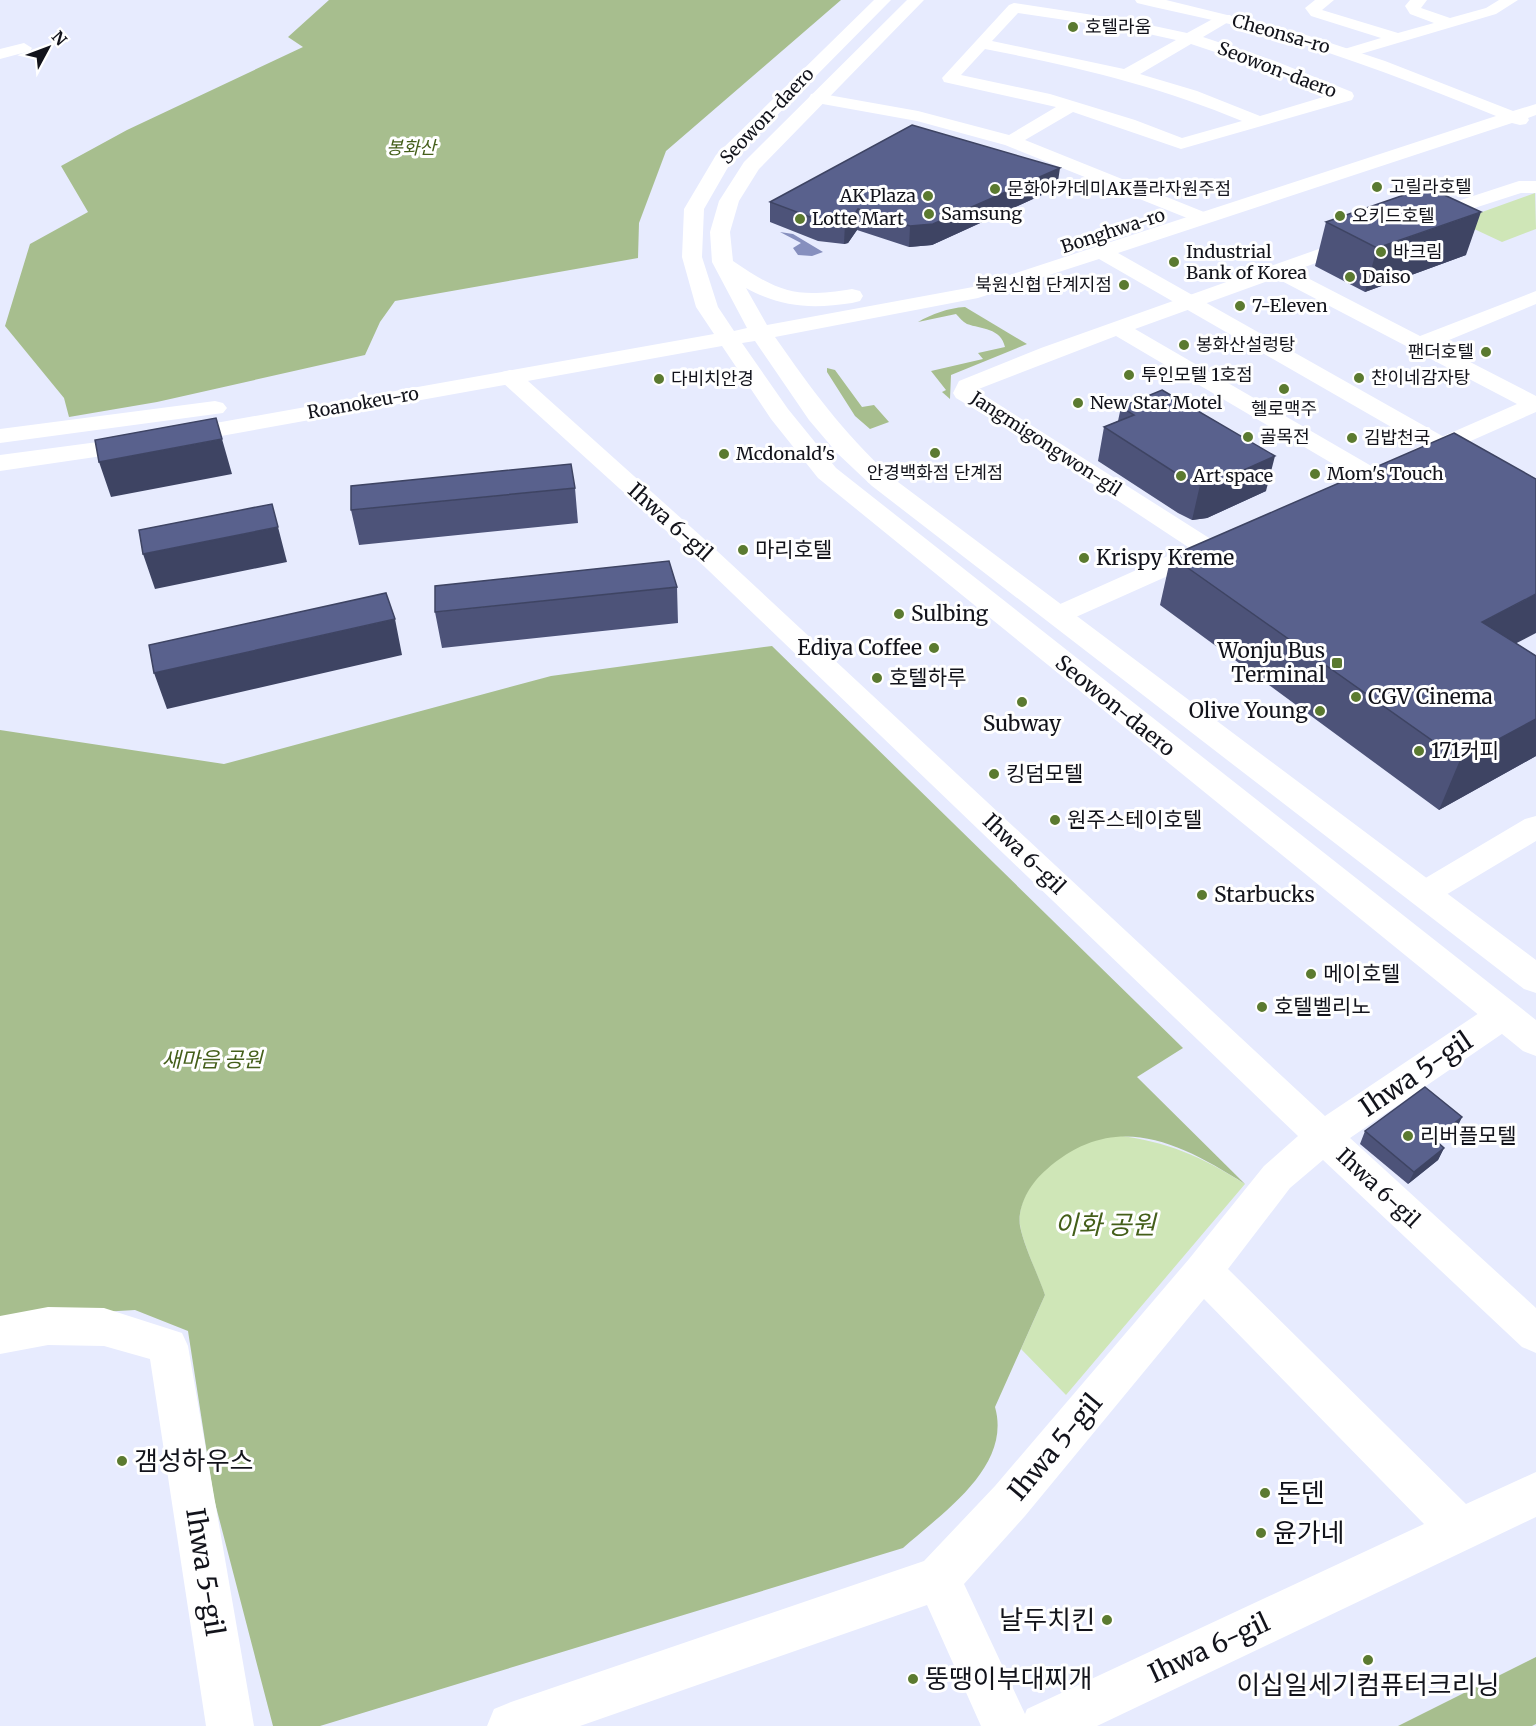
<svg xmlns="http://www.w3.org/2000/svg" width="1536" height="1726" viewBox="0 0 1536 1726" font-family="Merriweather,'Noto Sans KR',serif">
<style>
.green{fill:#cfe6b7}
.forest{fill:#a7be8e}
.water{fill:#868fbe}
.lines{fill:none;stroke-linecap:round;stroke-linejoin:round}
.minor{fill:#fff;fill-rule:evenodd}
.tertiary{fill:#fff;fill-rule:evenodd}
.wall{fill:#4d5379}
.shaded-wall{fill:#3e4463}
.building{fill:#59618d;stroke:#3e4463;stroke-width:1.5}
.poi-dot{fill:#5b7a30;stroke:#fff;stroke-width:2}
.labels{text-anchor:middle;stroke-width:6;stroke-linejoin:round;paint-order:stroke}
.far-poi-label{font-size:18px;fill:#12131b;stroke:#fff;text-anchor:start}
.far-street-label{font-size:18px;fill:#12131b;stroke:#fff}
.far-park-label{font-size:18px;font-style:italic;fill:#445f1a;stroke:#fff}
.street-label{font-size:21px;fill:#12131b;stroke:#fff}
.poi-label{font-size:21px;fill:#12131b;stroke:#fff;text-anchor:start}
.park-label{font-size:21px;font-style:italic;fill:#445f1a;stroke:#fff}
.near-street-label{font-size:26px;fill:#12131b;stroke:#fff}
.near-park-label{font-size:26px;font-style:italic;fill:#445f1a;stroke:#fff}
.near-poi-label{font-size:26px;fill:#12131b;stroke:#fff;text-anchor:start}
</style>
<rect width="100%" height="100%" fill="#e7ebfe"/>
<path class="green" d="M1535,193L1536,229L1502,242L1457,221Z
M1116,1135C1168,1142 1201,1156 1245,1184L1066,1395L1021,1349L1045,1295C1039,1278 1022,1241 1020,1225C1016,1192 1049,1160 1077,1147C1089,1140 1103,1138 1116,1135Z"/>
<path class="forest" d="M329,0H841L666,151L639,223L638,258L395,301L380,322L365,355L157,402L69,417L64,398L5,326L30,244L88,212L61,166L127,130L303,47L288,37Z
M965,307L1027,344L951,375L950,399L942,392L946,390L931,371L983,359L978,353L1005,347C1001,328 981,329 967,324C963,322 959,317 956,314L918,322C932,314 948,308 965,307Z
M827,368L835,370L862,407L874,405L889,422L870,429L855,416L827,372Z
M772,646L1183,1048L1137,1077L1245,1184C1177,1141 1114,1110 1046,1170C1031,1183 1017,1205 1020,1226C1024,1247 1038,1274 1045,1295L995,1407C1012,1467 942,1513 903,1548L320,1726H273L214,1499L188,1331L135,1310L0,1318V730L224,764L551,676Z
M1536,1657V1724L1532,1726H1398Z"/>
<path class="water" d="M780,232L793,234L823,252L812,256L798,255L793,248L801,243Z"/>
<g class="lines">
<path class="minor" d="M1315,0H1334L1322,10L1398,33L1434,23L1410,14L1405,6L1410,0H1427L1421,8L1450,18L1486,8L1499,0H1518L1496,14L1347,58L1341,56L1339,53L1341,50L1381,38L1311,16L1305,8Z
M1014,3L1126,20L1187,33L1220,15H1230L1233,18L1230,21L1203,37L1275,61L1352,92L1354,96L1352,100L1181,149L1073,112L1025,140L1209,214L1212,218L1209,222L1202,224L1005,145L917,121L817,103L811,102L809,98L811,94L817,93L918,111L1009,135L1056,107L944,82L942,78L1009,5ZM1018,13L1126,29L1176,40L1124,69L992,41ZM1191,44L1263,68L1330,95L1260,116L1197,91L1140,74ZM985,49C1073,66 1159,86 1242,121L1182,138L1135,120L1050,94L961,75Z
M24,43L32,48L30,51L0,59V49Z
M1519,181H1536V193H1521L1425,224L1418,222L1415,218L1418,214Z
M1358,235L1365,237L1368,241L1365,245L1294,271L1420,336L1536,291V304L1437,345L1536,396V412L1430,459L1422,461L1414,459L1410,454L1414,449L1517,404L1276,278L1135,329L1380,471L1383,476L1380,481L1371,483L1362,481L1116,336L976,390L1217,543L1221,548L1217,554L1067,621L1058,623L1049,621L1045,615L1049,609L1188,547L1029,442L956,398L953,393L959,381L1041,348Z
M510,370L518,372L702,537L1325,1116L1491,1005L1503,1001L1515,1005L1520,1015L1515,1025L1350,1138L1536,1308V1353L1522,1347L1323,1160L1290,1188L1228,1269L1466,1504L1536,1472V1517L1097,1726H981L927,1605L580,1726H487L494,1709L511,1702L924,1561L995,1486L1189,1259L1264,1166L1298,1136L684,547L502,382L499,377L502,372ZM1204,1299L1424,1524L1027,1709L1025,1714L964,1584L1025,1516Z
M1536,816V841L1434,902L1423,906L1412,902L1407,894L1412,886L1525,819Z
M48,1307L104,1308L182,1333L188,1346L254,1726H206L150,1359L104,1346L48,1345L0,1354V1316Z"/>
<path class="tertiary" d="M874,0H891L731,162L704,209L702,257L718,307L734,331L747,328L712,262L710,232L719,201L744,162L907,0H924L759,169L739,201L730,232L733,261C780,293 796,298 852,289L860,291L863,296L860,301L852,303C813,309 782,308 746,288L767,325L973,287L1496,116C1422,86 1348,57 1271,35C1227,22 1182,14 1137,3L1135,0H1166L1300,33L1385,61L1513,111L1536,104V115L1528,118L1529,120L1526,124L1520,125L1512,123L1118,253L1536,489V508L1527,505L1099,259L978,298L775,337C812,390 842,431 890,476L1536,960V993L1524,989L872,486L837,453L809,420L755,341L742,343L788,409L836,468L1536,1020V1056L1523,1051L818,478L771,419L722,346L143,450L0,471V455L143,436L714,334L696,307L682,257L684,209L716,155Z
M215,401L223,403L227,408L223,413L0,443V429Z"/>
</g>
<path class="wall" d="M1057,188L932,245L909,247L857,230L848,243L844,244L818,241L770,222V202Z
M1326,222L1466,255L1365,292L1315,266Z
M1121,407L1266,491L1207,518L1192,520L1178,513L1098,461L1104,427L1118,421Z
M575,488L578,523L359,545L351,510Z
M1171,556L1516,643L1536,656V756L1439,810L1160,605Z
M677,587L678,623L442,648L435,612Z
M1462,1117L1456,1129L1438,1143L1444,1148L1438,1160L1408,1184L1360,1144L1365,1131Z"/>
<path class="shaded-wall" d="M1060,168L1057,188L932,245L909,247L910,226Z
M858,209L857,230L848,243L844,244L845,223Z
M1481,212L1466,255L1365,292L1377,248Z
M222,439L232,474L111,497L99,462Z
M1275,456L1266,491L1207,518L1192,520L1200,485Z
M278,527L287,562L155,589L143,554Z
M1536,594V633L1462,671L1482,622Z
M395,619L402,655L167,709L154,673Z
M1536,719V756L1439,810L1460,760Z
M1462,1117L1456,1129L1427,1151L1434,1139Z
M1444,1148L1438,1160L1408,1184L1414,1172Z"/>
<path class="building" d="M912,125L1060,168L933,224L910,226L858,209L849,222L845,223L818,220L770,202Z
M1427,187L1481,212L1377,248L1326,222Z
M1162,390L1275,456L1215,483L1200,485L1185,479L1104,427L1134,415L1121,407Z
M216,418L222,439L99,462L95,440Z
M1454,433L1536,479V594L1482,622L1536,656V719L1460,760L1171,556Z
M571,464L575,488L351,510V486Z
M272,504L278,527L143,554L139,530Z
M669,561L677,587L435,612V586Z
M386,593L395,619L154,673L149,645Z
M1425,1087L1462,1117L1434,1139L1444,1148L1414,1172L1365,1131Z"/>
<g class="poi-dot">
<circle cx="1073" cy="27" r="6"/>
<circle cx="1377" cy="187" r="6"/>
<circle cx="995" cy="189" r="6"/>
<circle cx="928" cy="196" r="6"/>
<circle cx="929" cy="214" r="6"/>
<circle cx="1340" cy="216" r="6"/>
<circle cx="800" cy="219" r="6"/>
<circle cx="1381" cy="252" r="6"/>
<circle cx="1174" cy="262" r="6"/>
<circle cx="1350" cy="277" r="6"/>
<circle cx="1124" cy="285" r="6"/>
<circle cx="1240" cy="306" r="6"/>
<circle cx="1184" cy="345" r="6"/>
<circle cx="1486" cy="352" r="6"/>
<circle cx="1129" cy="375" r="6"/>
<circle cx="1359" cy="378" r="6"/>
<circle cx="659" cy="379" r="6"/>
<circle cx="1284" cy="389" r="6"/>
<circle cx="1078" cy="403" r="6"/>
<circle cx="1248" cy="437" r="6"/>
<circle cx="1352" cy="438" r="6"/>
<circle cx="935" cy="453" r="6"/>
<circle cx="724" cy="454" r="6"/>
<circle cx="1315" cy="474" r="6"/>
<circle cx="1181" cy="476" r="6"/>
<circle cx="743" cy="550" r="6"/>
<circle cx="1084" cy="558" r="6"/>
<circle cx="899" cy="614" r="6"/>
<circle cx="934" cy="648" r="6"/>
<rect x="1331" y="657" width="12" height="12" rx="3"/>
<circle cx="877" cy="678" r="6"/>
<circle cx="1356" cy="697" r="6"/>
<circle cx="1022" cy="702" r="6"/>
<circle cx="1320" cy="711" r="6"/>
<circle cx="1419" cy="751" r="6"/>
<circle cx="994" cy="774" r="6"/>
<circle cx="1055" cy="820" r="6"/>
<circle cx="1202" cy="895" r="6"/>
<circle cx="1311" cy="974" r="6"/>
<circle cx="1262" cy="1007" r="6"/>
<circle cx="1408" cy="1136" r="6"/>
<circle cx="122" cy="1461" r="6"/>
<circle cx="1265" cy="1493" r="6"/>
<circle cx="1261" cy="1533" r="6"/>
<circle cx="1107" cy="1620" r="6"/>
<circle cx="1368" cy="1660" r="6"/>
<circle cx="913" cy="1679" r="6"/>
</g>
<g class="labels">
<g class="far-poi-label">
<text x="1085" y="33">호텔라움</text>
<text x="1389" y="193">고릴라호텔</text>
<text x="1007" y="195">문화아카데미AK플라자원주점</text>
<text x="916" y="202" text-anchor="end">AK Plaza</text>
<text x="941" y="220">Samsung</text>
<text x="1352" y="222">오키드호텔</text>
<text x="812" y="225">Lotte Mart</text>
<text x="1186" y="258">Industrial<tspan x="1186" dy="21">Bank of Korea</tspan></text>
<text x="1393" y="258">바크림</text>
<text x="1362" y="283">Daiso</text>
<text x="1112" y="291" text-anchor="end">북원신협 단계지점</text>
<text x="1252" y="312">7-Eleven</text>
<text x="1196" y="351">봉화산설렁탕</text>
<text x="1474" y="358" text-anchor="end">팬더호텔</text>
<text x="1141" y="381">투인모텔 1호점</text>
<text x="1371" y="384">찬이네감자탕</text>
<text x="671" y="385">다비치안경</text>
<text x="1090" y="409">New Star Motel</text>
<text x="1284" y="415" text-anchor="middle">헬로맥주</text>
<text x="1260" y="443">골목전</text>
<text x="1364" y="444">김밥천국</text>
<text x="736" y="460">Mcdonald's</text>
<text x="935" y="479" text-anchor="middle">안경백화점 단계점</text>
<text x="1327" y="480">Mom's Touch</text>
<text x="1193" y="482">Art space</text>
</g>
<g class="far-street-label">
<text transform="translate(1281 34) rotate(16)" y="6">Cheonsa-ro</text>
<text transform="translate(1277 70) rotate(21)" y="6">Seowon-daero</text>
<text transform="translate(767 116) rotate(-46)" y="6">Seowon-daero</text>
<text transform="translate(1113 231) rotate(-18)" y="6">Bonghwa-ro</text>
<text transform="translate(363 403) rotate(-10)" y="6">Roanokeu-ro</text>
<text transform="translate(1046 444) rotate(33)" y="6">Jangmigongwon-gil</text>
</g>
<g class="far-park-label">
<text x="411" y="154">봉화산</text>
</g>
<g class="street-label">
<text transform="translate(670 522) rotate(42)" y="7">Ihwa 6-gil</text>
<text transform="translate(1115 706) rotate(39)" y="7">Seowon-daero</text>
<text transform="translate(1024 854) rotate(44)" y="7">Ihwa 6-gil</text>
<text transform="translate(1378 1188) rotate(43)" y="7">Ihwa 6-gil</text>
</g>
<g class="poi-label">
<text x="755" y="557">마리호텔</text>
<text x="1096" y="565">Krispy Kreme</text>
<text x="911" y="621">Sulbing</text>
<text x="922" y="655" text-anchor="end">Ediya Coffee</text>
<text x="1325" y="658" text-anchor="end">Wonju Bus<tspan x="1325" dy="24">Terminal</tspan></text>
<text x="889" y="685">호텔하루</text>
<text x="1368" y="704">CGV Cinema</text>
<text x="1308" y="718" text-anchor="end">Olive Young</text>
<text x="1022" y="731" text-anchor="middle">Subway</text>
<text x="1431" y="758">171커피</text>
<text x="1006" y="781">킹덤모텔</text>
<text x="1067" y="827">원주스테이호텔</text>
<text x="1214" y="902">Starbucks</text>
<text x="1323" y="981">메이호텔</text>
<text x="1274" y="1014">호텔벨리노</text>
<text x="1420" y="1143">리버플모텔</text>
</g>
<g class="park-label">
<text x="212" y="1067">새마음 공원</text>
</g>
<g class="near-street-label">
<text transform="translate(1416 1074) rotate(-34)" y="9">Ihwa 5-gil</text>
<text transform="translate(1055 1447) rotate(-50)" y="9">Ihwa 5-gil</text>
<text transform="translate(205 1572) rotate(81)" y="9">Ihwa 5-gil</text>
<text transform="translate(1209 1648) rotate(-25)" y="9">Ihwa 6-gil</text>
</g>
<g class="near-park-label">
<text x="1105" y="1234">이화 공원</text>
</g>
<g class="near-poi-label">
<text x="134" y="1470">갬성하우스</text>
<text x="1277" y="1502">돈덴</text>
<text x="1273" y="1542">윤가네</text>
<text x="1095" y="1629" text-anchor="end">날두치킨</text>
<text x="925" y="1688">뚱땡이부대찌개</text>
<text x="1368" y="1694" text-anchor="middle">이십일세기컴퓨터크리닝</text>
</g>
</g>
<g transform="translate(48 48) rotate(49)" stroke="#ffffff" stroke-width="4.5" paint-order="stroke">
<path d="M0-4.5L10 22L0 15L-10 22Z" fill="#12131b"/>
<text y="-9" font-size="16" font-weight="bold" text-anchor="middle" fill="#12131b">N</text>
</g>
</svg>
